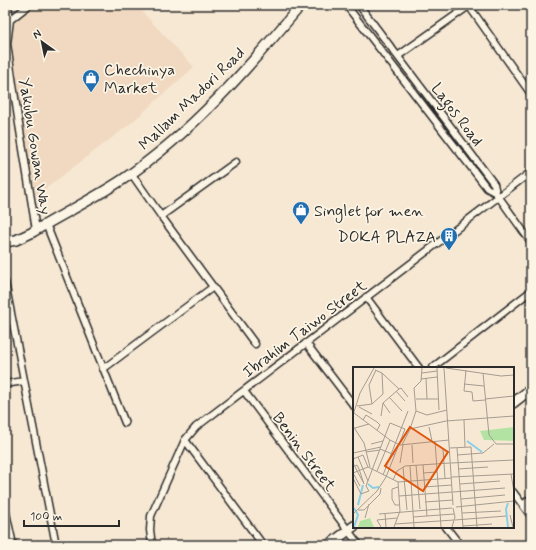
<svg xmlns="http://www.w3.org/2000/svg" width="536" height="550" viewBox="0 0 536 550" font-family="Mynerve,sans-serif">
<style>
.built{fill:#f0d9c0}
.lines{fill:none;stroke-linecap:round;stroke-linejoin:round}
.street-casing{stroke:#2b2b2b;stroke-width:9}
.secondary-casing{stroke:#2b2b2b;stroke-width:12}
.street{stroke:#fcf5e5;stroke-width:6}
.secondary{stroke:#fcf5e5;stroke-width:9}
.labels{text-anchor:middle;stroke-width:3.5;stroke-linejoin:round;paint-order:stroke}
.poi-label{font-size:16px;fill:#2b2b2b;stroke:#fcf5e5;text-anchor:start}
.street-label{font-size:16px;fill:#2b2b2b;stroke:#fcf5e5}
.inset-river{fill:none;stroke:#88d0e9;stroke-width:2}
.inset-road{fill:none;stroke:#a59c90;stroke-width:1}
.view{fill:#df570e;fill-opacity:0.15;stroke:#df570e;stroke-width:2}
.inset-edge{fill:none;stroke:#2b2b2b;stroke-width:2}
</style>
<rect width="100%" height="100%" fill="#f7e8d4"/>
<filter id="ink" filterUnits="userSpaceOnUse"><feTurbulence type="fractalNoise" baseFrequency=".025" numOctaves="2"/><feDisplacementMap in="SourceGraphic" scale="8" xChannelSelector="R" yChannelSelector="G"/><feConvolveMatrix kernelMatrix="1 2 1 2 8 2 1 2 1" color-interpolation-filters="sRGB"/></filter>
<g filter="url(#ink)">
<path class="built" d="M31,5H136L194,67L130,124L36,196L19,118L11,45V34L18,14Z"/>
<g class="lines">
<defs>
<path id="street" d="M8,5L10,20
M29,5L10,20L7,44L18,118L36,230
M346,5L487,188L496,193
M359,5L494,184L496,193L531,242
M469,6L531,94
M398,56L470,5
M131,173L161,216L255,344
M161,216L236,162
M46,224L125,423
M5,282L56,545
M366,297L419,368
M306,343L354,406
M432,368L531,291
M103,369L213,287
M5,384L24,381
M244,391L359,545
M185,440L263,545
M513,492L531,516
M523,505L531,498
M5,508L13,545
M446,527L460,545
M152,545L150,530L151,516L185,440L196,427L531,172"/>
<path id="secondary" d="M5,242L16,240L31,233C61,215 93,199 122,180C192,133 248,68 301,5
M513,403L531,389
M329,545L354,526"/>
</defs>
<use href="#street" class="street-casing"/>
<use href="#secondary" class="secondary-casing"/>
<use href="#street" class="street"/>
<use href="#secondary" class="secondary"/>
</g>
</g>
<defs>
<symbol id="shop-pin" viewBox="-11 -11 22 30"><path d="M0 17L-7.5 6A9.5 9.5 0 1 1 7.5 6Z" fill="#1f6fb2" stroke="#fcf5e5"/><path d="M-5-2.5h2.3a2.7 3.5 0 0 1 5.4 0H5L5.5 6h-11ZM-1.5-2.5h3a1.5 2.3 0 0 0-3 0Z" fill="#fff"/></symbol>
<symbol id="building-pin" viewBox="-11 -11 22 30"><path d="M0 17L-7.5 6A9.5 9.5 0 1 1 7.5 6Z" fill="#1f6fb2" stroke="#fcf5e5"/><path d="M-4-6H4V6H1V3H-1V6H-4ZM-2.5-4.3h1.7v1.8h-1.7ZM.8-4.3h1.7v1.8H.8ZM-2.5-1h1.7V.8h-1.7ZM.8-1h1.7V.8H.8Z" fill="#fff"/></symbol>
</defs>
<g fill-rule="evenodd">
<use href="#shop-pin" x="81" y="68" width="20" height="27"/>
<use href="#shop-pin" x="291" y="200" width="20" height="27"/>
<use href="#building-pin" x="439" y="226" width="20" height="27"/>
</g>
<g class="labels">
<g class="poi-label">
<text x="104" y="75">Chechinya<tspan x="104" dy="18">Market</tspan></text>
<text x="314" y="216">Singlet for men</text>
<text x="436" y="242" text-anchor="end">DOKA PLAZA</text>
</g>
<g class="street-label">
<text transform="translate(191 98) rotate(-44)" y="6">Mallam Madori Road</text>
<text transform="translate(458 114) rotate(53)" y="6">Lagos Road</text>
<text transform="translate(36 146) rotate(81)" y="6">Yakubu Gowan Way</text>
<text transform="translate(304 328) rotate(-37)" y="6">Ibrahim Taiwo Street</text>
<text transform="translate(305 451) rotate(53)" y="6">Benin Street</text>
</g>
</g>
<g transform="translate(353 367)">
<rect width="161" height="161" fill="#f7e8d4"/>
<path d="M161,60V74L131,73L127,64ZM17,151L21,160H5L7,154Z" fill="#b3e3a2"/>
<path class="inset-river" d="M114,74L129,85M15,117L20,121L26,120M5,138L10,118M1,160L5,148L1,141M155,160L153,142L155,136"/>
<path class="inset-road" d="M84,1L86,43M91,1L100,138M93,1L148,9L161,8M113,3L111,24L119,25L120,34L132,33M29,6L46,22L30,36L37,46M69,6L84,4M130,6L136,68L143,77H161M73,11L74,32M68,12L84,10M111,17L131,19M46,22L48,21L55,30M43,24L52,34M36,30L49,44M63,32H85M132,32L161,29M19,37L16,18L23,3M4,39L19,37L30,27L29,6L22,3M6,40L19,47M63,44L74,48L94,43M1,46L37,73L47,78L96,73M0,48L7,26L21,1M28,49L30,36M10,53L13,48L24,55L27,58L24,63M111,53L112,80M0,59L11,76L17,100M76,60L79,74M2,61L16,57M57,62L63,44L61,21L68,14L69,1M82,74L88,160M18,77L30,74M49,78L57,62L93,54L161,49M59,78L60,96M97,81L118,80L124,160M104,81L110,160M90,82L92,111M13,85L27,83M0,86L28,80M104,88L130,86L141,77M5,90L15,114M0,92L10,88L15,100M0,96L10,115M47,96L50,78M98,96L161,93M63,98L67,142M70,98L74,149M2,99L4,98L6,102L11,117M57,99L61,160M50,100L54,143M105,102L135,100M24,104L37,73M0,106L15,100L45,115L99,111M0,106L7,119M70,106L84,105M158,107L161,125M30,108L55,44M33,110L52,62L37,56L27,82L42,88M99,110L161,107M0,111L8,127L16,124L13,119L27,82M40,113L44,104L52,99L97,96M107,117L147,114M45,120L39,122V132L42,138H46M71,120L99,118M100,125L152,121M46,129L99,125M108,132L152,128M72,135L100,133M103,140L161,134M5,143H11L27,127L28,121M32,146L33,160M109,146L148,144M0,147L24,124L33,110M26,147L99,141M157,148L160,160M60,150L101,147M12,151L16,137M102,153L153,149M42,157L101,153M110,159L139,157M28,160L24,153L44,151M41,160L47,144L45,115M99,160L102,150L100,141"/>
<path class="view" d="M57,60L95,85L70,124L32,99Z"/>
<rect width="161" height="161" class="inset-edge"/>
</g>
<rect width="536" height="550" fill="none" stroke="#fcf5e5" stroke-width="20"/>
<rect x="10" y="10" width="516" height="530" fill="none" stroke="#2b2b2b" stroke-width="1.5" filter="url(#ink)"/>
<g transform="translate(42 42) rotate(327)" stroke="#fcf5e5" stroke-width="3" paint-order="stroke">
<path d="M0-3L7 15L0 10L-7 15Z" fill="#2b2b2b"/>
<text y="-6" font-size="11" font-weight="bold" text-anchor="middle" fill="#2b2b2b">N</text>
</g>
<path d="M24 520v6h95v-6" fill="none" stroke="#2b2b2b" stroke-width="2"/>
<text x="30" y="520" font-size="12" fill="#2b2b2b" stroke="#fcf5e5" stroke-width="3" paint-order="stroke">100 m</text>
</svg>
